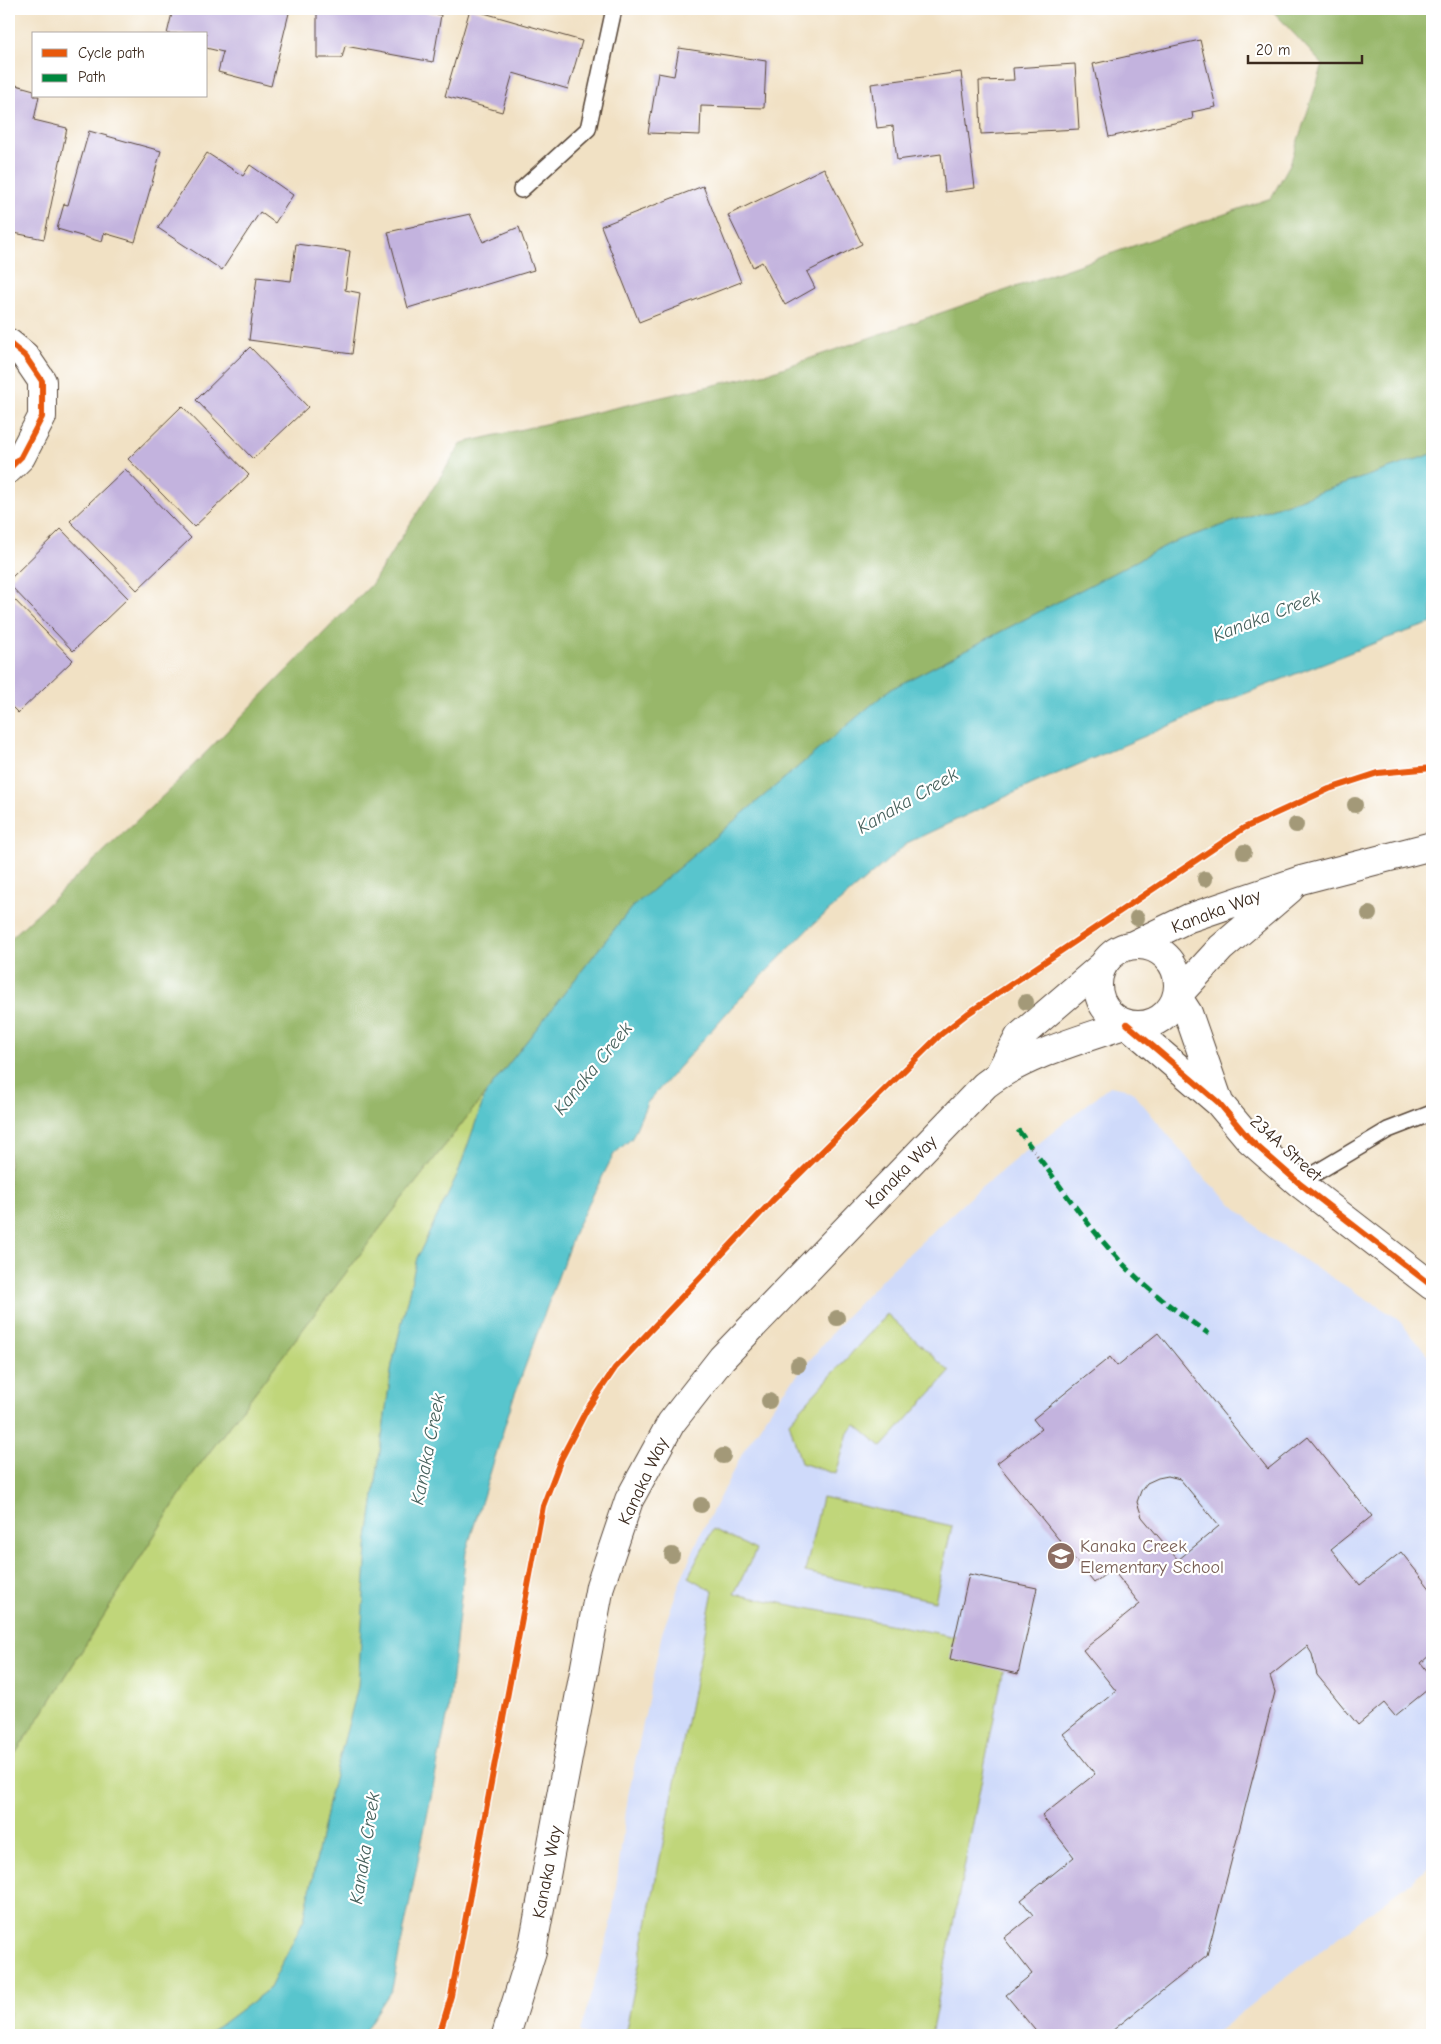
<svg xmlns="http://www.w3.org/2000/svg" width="1441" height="2044" viewBox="0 0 1441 2044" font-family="'Comic Neue',sans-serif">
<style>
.built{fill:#cfdafa}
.green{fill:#c0d67a;stroke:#7e804c}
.forest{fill:#98b76a;stroke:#6a7044}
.water{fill:#58c5cd;stroke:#4a7876}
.building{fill:#c3b3de;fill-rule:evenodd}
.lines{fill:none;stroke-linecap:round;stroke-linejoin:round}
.lane-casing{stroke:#564537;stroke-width:18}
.street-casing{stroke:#564537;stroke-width:30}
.secondary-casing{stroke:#564537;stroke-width:30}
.path{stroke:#564537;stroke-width:3;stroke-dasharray:1 4;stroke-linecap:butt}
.lane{stroke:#fff;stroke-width:15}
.street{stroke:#fff;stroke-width:28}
.secondary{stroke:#fff;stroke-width:28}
.quiet{stroke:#00873e;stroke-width:5;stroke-dasharray:10 5;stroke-linecap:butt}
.cycleway-casing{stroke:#fff;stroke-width:9}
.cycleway{stroke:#e8590c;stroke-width:6}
.tree{fill:#a39978}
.labels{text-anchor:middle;stroke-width:4.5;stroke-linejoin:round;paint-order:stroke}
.street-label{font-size:18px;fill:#3b2a1e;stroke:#fff}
.education-label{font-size:18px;fill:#785e54;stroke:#fff;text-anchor:start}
.water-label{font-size:19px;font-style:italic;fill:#45605b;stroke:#fff}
</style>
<rect width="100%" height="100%" fill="#fff"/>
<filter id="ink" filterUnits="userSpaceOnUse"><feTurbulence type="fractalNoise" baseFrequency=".02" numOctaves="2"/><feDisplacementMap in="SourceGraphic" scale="10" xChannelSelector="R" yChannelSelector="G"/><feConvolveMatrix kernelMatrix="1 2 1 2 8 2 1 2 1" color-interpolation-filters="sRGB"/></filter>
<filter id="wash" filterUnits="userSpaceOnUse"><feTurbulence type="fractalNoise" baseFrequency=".0096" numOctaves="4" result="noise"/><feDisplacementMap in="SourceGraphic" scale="20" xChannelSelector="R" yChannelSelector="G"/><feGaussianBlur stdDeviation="1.12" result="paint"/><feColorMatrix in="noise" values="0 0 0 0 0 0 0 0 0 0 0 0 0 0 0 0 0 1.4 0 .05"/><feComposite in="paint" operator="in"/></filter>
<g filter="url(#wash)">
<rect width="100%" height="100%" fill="#f1e1c4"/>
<path class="built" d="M1110,1086L1131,1090L1203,1177L1270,1239L1397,1318L1432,1360V1864L1213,2035H586L580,2032L611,1925L628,1796L662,1633L682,1577L700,1535L744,1450L780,1396L844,1319L889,1272L970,1197L1023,1153L1038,1144Z"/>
<path class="green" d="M486,1093L458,1173L417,1258L392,1365L367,1547L358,1687L329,1799L304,1919L270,1988L218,2027L203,2035H9V1763L45,1709L195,1471L387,1219Z
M887,1314L950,1372L882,1447L856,1425L848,1433L836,1474L801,1463L789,1422Z
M822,1497L952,1526L935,1601L805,1572Z
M713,1529L756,1550L734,1594L1008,1647L931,2035H654L626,2030L713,1591L688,1577Z"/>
<path class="forest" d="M1271,9H1432V454L1171,543L889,690L631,908L387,1219L195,1471L45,1709L9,1763V940L165,794L371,585L462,443L771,372L1271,198L1290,164L1323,65Z"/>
<path class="water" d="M1432,454V623L1385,639L1234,698L1033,784L909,842L809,928L731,1008L647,1103L632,1138L614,1154L576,1228L512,1402L466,1552L448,1713L392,1989L362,2035H203L218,2027L270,1988L304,1919L329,1799L358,1687L367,1547L392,1365L417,1258L458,1173L486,1093L631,908L889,690L1171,543Z"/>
<g id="blocks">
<path class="building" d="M173,9H290L271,86L218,72L223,52L206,48V34H167Z
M317,9H409L441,15L433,62L345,46L342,58H317Z
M470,9L582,41L568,89L513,73L502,112L445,96Z
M1200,40L1216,107L1192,112L1193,119L1109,137L1093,64Z
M679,48L766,61L764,108L701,106L700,135L648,133L658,73L674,76Z
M1075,64L1079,129L981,134L979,81L1014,80L1013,68Z
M961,72L975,188L945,192L941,154L897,160L893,126L877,128L871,84Z
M9,83L34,90V96H39L34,120L67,128L44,239L9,232Z
M89,131L161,151L135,242L104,233L102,242L57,229L64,204L68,205Z
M207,153L243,176L250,165L293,195L275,223L260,212L222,270L158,228Z
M824,168L862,244L807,272L815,288L785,305L762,262L753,267L728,215Z
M703,186L741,282L639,322L601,226Z
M470,214L483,242L519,227L534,270L408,308L388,232Z
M296,244L350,251L345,290L360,293L352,354L249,340L257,277L291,281Z
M250,347L308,407L253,459L196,400Z
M182,406L249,475L194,527L128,459Z
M125,469L191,538L137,590L70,521Z
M61,529L128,598L73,651L9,584V580Z
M9,594L73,660L18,713L9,704Z
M1158,1333L1268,1469L1308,1437L1372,1516L1331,1549L1360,1585L1401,1552L1432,1591V1653L1421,1663L1432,1677V1686L1395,1716L1384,1703L1358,1725L1317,1675L1312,1654L1307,1646L1270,1676L1275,1692L1207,1955L1107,2035H1039L1006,1995L1032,1974L1004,1938L1033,1915L1021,1900L1074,1857L1042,1816L1095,1774L1063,1734L1116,1691L1083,1650L1140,1604L1112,1569L1094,1583L997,1463L1041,1429L1033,1419L1110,1357L1117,1366ZM1168,1476L1180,1479L1219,1526L1178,1560L1142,1517L1137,1502L1141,1491L1147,1483L1158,1478Z
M969,1574L1037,1588L1018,1674L950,1659Z"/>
</g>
</g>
<g filter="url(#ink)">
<use href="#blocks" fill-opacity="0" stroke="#564537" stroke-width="1"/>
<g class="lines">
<defs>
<path id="lane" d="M521,190L588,129L614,9
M1299,1183L1388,1130L1432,1113"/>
<path id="street" d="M9,343L25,356L42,381V417L21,457L9,469
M1177,996L1188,1013L1219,1102
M1127,1024L1219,1103L1250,1140L1299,1183L1432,1286"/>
<path id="secondary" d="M1098 985a40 40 0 1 1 80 0a40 40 0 1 1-80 0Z
M1133,945L1189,918L1301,880L1432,846
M1177,996L1221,948L1290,889
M999,1074L1019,1037L1102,966
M506,2035L532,1951L600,1586L629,1500L671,1423L722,1358L985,1085C1022,1056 1082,1039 1127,1024"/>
</defs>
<use href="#lane" class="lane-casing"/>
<use href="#street" class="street-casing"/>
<use href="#secondary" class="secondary-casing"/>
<path class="path" d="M1031,1147L1039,1158"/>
<use href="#lane" class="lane"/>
<use href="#street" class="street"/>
<use href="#secondary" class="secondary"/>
<path class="quiet" d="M1018,1130L1031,1147
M1039,1158C1067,1195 1095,1236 1128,1269C1153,1294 1180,1314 1209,1334"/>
<defs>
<path id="cycleway" d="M9,343L25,356L42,381V417L21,457L9,469
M1127,1024L1219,1103L1250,1140L1299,1183L1432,1286
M436,2035L442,2026L451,1996L543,1506L561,1459L586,1411L615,1368L772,1201L940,1035L967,1014L1244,828L1329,789L1378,773L1432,768"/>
</defs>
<use href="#cycleway" class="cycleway-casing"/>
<use href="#cycleway" class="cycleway"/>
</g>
<g class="tree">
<circle cx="1355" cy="805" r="8"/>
<circle cx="1296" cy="825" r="8"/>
<circle cx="1244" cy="852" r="8"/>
<circle cx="1205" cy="879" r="8"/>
<circle cx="1369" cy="914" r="8"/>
<circle cx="1137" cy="918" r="8"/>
<circle cx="1026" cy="1002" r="8"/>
<circle cx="837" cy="1318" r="8"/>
<circle cx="798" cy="1365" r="8"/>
<circle cx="769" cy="1401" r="8"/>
<circle cx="723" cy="1456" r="8"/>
<circle cx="701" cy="1505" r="8"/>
<circle cx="672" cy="1555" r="8"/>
</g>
</g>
<defs>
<symbol id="school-disc" viewBox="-11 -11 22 22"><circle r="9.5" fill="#8d6e63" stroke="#fff"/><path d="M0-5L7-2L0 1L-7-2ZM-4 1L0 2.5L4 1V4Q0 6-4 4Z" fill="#fff"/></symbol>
</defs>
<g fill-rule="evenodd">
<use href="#school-disc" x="1045" y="1540" width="32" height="32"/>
</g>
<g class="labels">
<g class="street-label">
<text transform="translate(1216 911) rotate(-21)" y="6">Kanaka Way</text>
<text transform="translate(1286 1148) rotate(42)" y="6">234A Street</text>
<text transform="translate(901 1172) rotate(-46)" y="6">Kanaka Way</text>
<text transform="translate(643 1481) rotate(-65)" y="6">Kanaka Way</text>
<text transform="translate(547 1872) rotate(-79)" y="6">Kanaka Way</text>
</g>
<g class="education-label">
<text x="1080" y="1552">Kanaka Creek<tspan x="1080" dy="21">Elementary School</tspan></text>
</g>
<g class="water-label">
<text transform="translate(1266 615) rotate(-21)" y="7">Kanaka Creek</text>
<text transform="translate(907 800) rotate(-30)" y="7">Kanaka Creek</text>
<text transform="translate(592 1068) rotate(-51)" y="7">Kanaka Creek</text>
<text transform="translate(427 1449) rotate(-79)" y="7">Kanaka Creek</text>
<text transform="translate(364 1848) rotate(-81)" y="7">Kanaka Creek</text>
</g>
</g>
<rect width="1441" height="2044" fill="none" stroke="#fff" stroke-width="30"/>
<rect x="32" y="32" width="175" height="65" fill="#ffffff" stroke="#b1aaa5"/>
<rect x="42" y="49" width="25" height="8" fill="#e8590c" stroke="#b1aaa5"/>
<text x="78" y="58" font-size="15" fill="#3b2a1e">Cycle path</text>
<rect x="42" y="74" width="25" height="8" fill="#00873e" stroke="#b1aaa5"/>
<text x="78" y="82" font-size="15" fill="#3b2a1e">Path</text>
<path d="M1248 55v8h114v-8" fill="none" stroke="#3b2a1e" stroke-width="2.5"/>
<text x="1256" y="55" font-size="15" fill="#3b2a1e" stroke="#ffffff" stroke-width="4" paint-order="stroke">20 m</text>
</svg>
